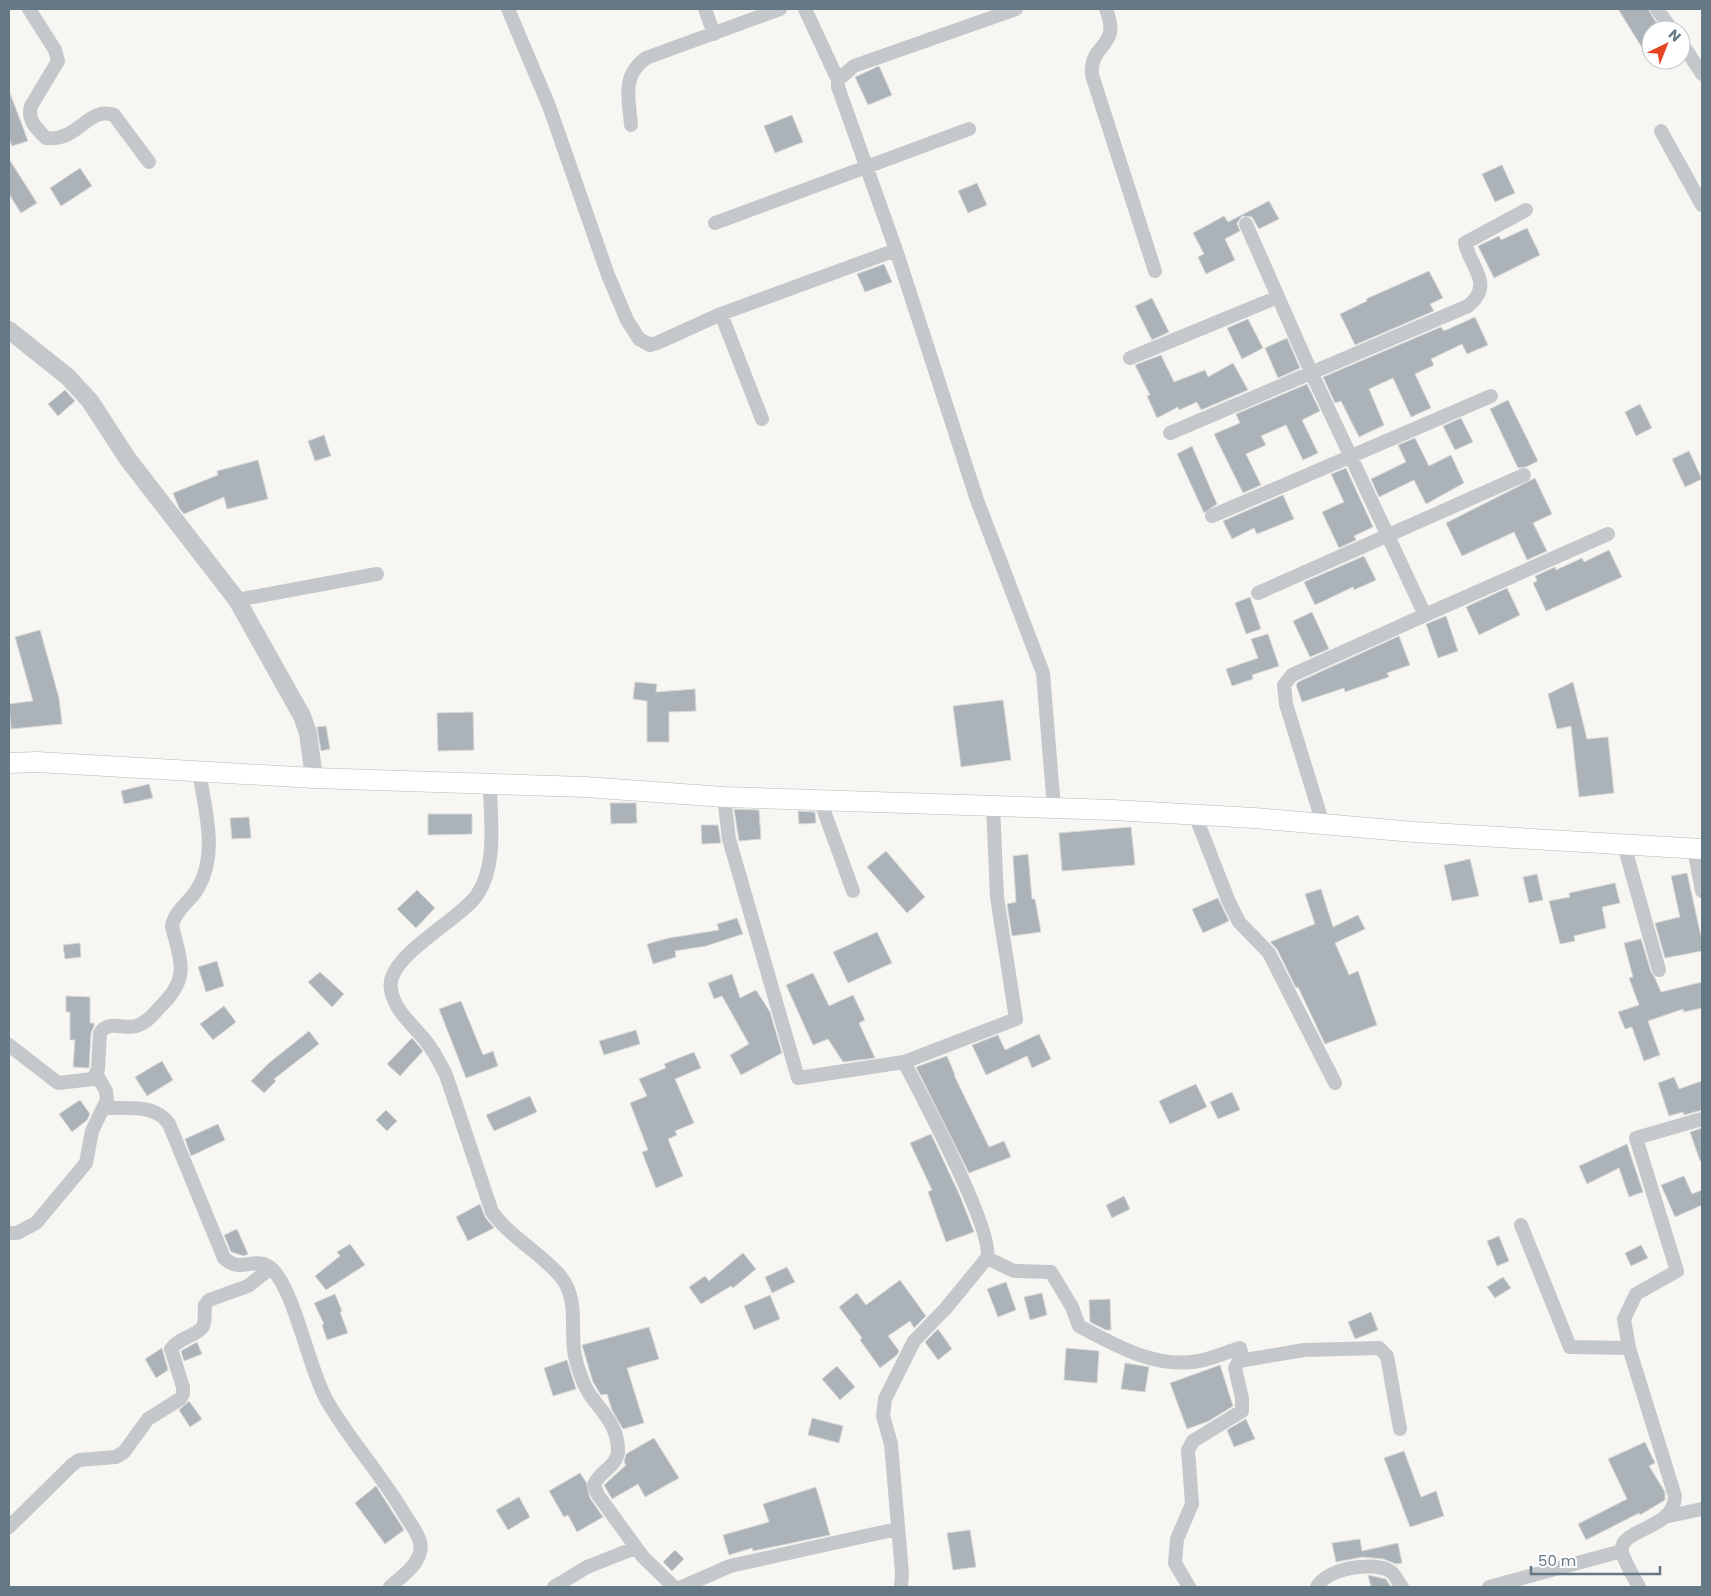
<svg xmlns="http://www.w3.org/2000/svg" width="1711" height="1596" viewBox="0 0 1711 1596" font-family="Poppins,sans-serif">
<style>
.building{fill:#abb3b9;stroke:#d8d8d6}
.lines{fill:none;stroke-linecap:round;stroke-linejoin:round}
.secondary-casing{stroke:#b4babe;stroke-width:21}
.minor{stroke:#c4c8cb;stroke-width:14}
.tertiary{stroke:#c4c8cb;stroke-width:18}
.secondary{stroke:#fff;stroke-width:20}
</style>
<rect width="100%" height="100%" fill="#f7f6f3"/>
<path class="building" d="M1618,9H1648L1661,30H1651V62Z
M879,66L892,95L868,105L855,77Z
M10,93L28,141L12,146L9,138Z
M792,115L803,142L775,153L764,126Z
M9,159L37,203L21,213L9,194Z
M1502,165L1515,193L1495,202L1482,174Z
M80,168L92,186L61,206L50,188Z
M977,183L987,205L968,213L958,191Z
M1269,201L1279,219L1259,229L1252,217L1242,216L1237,223L1240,231L1225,239L1235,260L1206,274L1198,257L1204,254L1193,233L1224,216L1228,222Z
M1527,228L1540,255L1494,278L1478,246L1499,236L1501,240Z
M884,264L892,282L865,292L857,274Z
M1429,271L1443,298L1430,304L1434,311L1355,345L1340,314L1367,301L1366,299Z
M1152,298L1169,332L1152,340L1135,306Z
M1475,317L1488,345L1467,354L1462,344L1431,359L1434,365L1415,374L1431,408L1411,417L1393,378L1369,389L1384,425L1359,437L1341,401L1335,403L1323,377L1441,327L1444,331Z
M1248,319L1263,348L1242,359L1227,328Z
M1287,338L1300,368L1278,378L1265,348Z
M1161,355L1174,382L1205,370L1208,377L1233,363L1248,390L1201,410L1197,402L1179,410L1178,407L1157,418L1147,396L1150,395L1135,365Z
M1307,384L1320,411L1302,420L1318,453L1303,460L1286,425L1261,436L1266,445L1246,454L1261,485L1243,493L1214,434L1240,423L1236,414Z
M65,390L75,401L58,416L48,404Z
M1508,400L1538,461L1526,467L1518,468L1490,409Z
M1640,404L1652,428L1636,436L1625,412Z
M1461,418L1473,442L1455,450L1443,426Z
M324,435L331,456L315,461L308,441Z
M1415,438L1429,466L1451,455L1464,483L1426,504L1414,480L1379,497L1371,479L1406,462L1398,445Z
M1192,446L1217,504L1204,513L1177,454Z
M1689,451L1702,479L1685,487L1672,459Z
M258,460L268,499L227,509L224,497L184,514L179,508L173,493L218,475L217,471Z
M1346,468L1373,527L1354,536L1356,540L1339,548L1322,512L1344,502L1331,474Z
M1535,478L1552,514L1533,523L1547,551L1527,560L1514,532L1462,556L1446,523Z
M1283,495L1294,519L1257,534L1254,528L1232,539L1223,521Z
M1609,550L1622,577L1546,611L1533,583L1537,581L1535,576L1555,567L1556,570L1582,558L1584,562Z
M1364,556L1376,580L1354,590L1353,587L1315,605L1304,582Z
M1507,588L1520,615L1479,635L1466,607Z
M1250,597L1261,629L1246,634L1235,603Z
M1312,612L1329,649L1310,657L1293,621Z
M1446,616L1458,651L1438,658L1426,624Z
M40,630L59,698L62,724L11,729L9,704L33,701L15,637Z
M1268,634L1279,666L1252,675L1253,679L1232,686L1226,669L1258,658L1251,639Z
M1399,636L1410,665L1387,673L1389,677L1345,692L1344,688L1302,702L1296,685L1298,682Z
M635,682L657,684L656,692L695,689L696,711L669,712V742H647V701L633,699Z
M1573,682L1587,739L1608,737L1614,793L1579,797L1571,726L1557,729L1548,694Z
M1003,700L1011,760L961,767L953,706Z
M473,712L474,750L438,751L437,713Z
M326,726L330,749L321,751L317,727Z
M149,784L153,798L124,804L121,791Z
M610,803H636L637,823L611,824Z
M734,809L759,810L761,839L739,841Z
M798,811L815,812L816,823L799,824Z
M428,814H472V834L428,835Z
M249,817L251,838L232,839L230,818Z
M701,825H718L721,843L702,844Z
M1131,827L1135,865L1062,871L1059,833Z
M886,851L925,897L907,913L867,867Z
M1028,854L1032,899H1035L1041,932L1012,936L1007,904L1016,902L1013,856Z
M1470,859L1479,896L1452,901L1444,865Z
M1687,873L1702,941V951L1665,958L1655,923L1680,917L1671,876Z
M1537,874L1543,900L1529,903L1523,877Z
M1615,883L1620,903L1602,907L1606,928L1574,936L1575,941L1560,944L1549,901L1570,897L1569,893Z
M1321,889L1333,927L1358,915L1365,929L1335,943L1349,975L1358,971L1377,1025L1325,1044L1298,987L1296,988L1277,949L1270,942L1315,924L1305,894Z
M417,890L435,908L416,928L397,909Z
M1218,898L1229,921L1203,933L1192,909Z
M737,918L743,934L706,946L675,951L676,957L653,964L647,944L669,938L719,930L717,924Z
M877,932L892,963L848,983L833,952Z
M1641,939L1651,972L1655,978L1661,992L1702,982V1008L1684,1012L1683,1009L1648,1021L1660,1055L1644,1061L1632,1027L1625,1029L1618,1012L1639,1005L1629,978L1633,977L1624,943Z
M80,943L81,957L65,959L63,945Z
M217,961L224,986L206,992L198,967Z
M320,972L344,994L332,1007L308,982Z
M813,973L829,1006L853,995L865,1020L859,1023L875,1058L843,1062L828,1039L813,1045L786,985Z
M732,974L740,998L756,990L770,1012L782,1053L741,1075L730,1055L749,1044L722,996L714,999L708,983Z
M66,996L90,997V1023H94V1026L91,1033L89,1068L73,1067L75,1040H70V1012H66Z
M461,1001L483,1055L493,1051L498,1066L466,1078L439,1009Z
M224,1006L236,1022L213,1040L200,1024Z
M636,1030L640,1044L604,1055L599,1041Z
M309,1031L319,1044L274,1079L276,1081L264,1093L251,1081L269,1063Z
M1039,1034L1051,1059L1032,1068L1027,1056L986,1075L972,1045L998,1035L1005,1050Z
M412,1038L423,1051L400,1076L387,1064Z
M694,1052L701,1068L675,1079L694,1123L675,1131L677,1135L668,1139L683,1176L656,1188L642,1152L648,1150L630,1103L647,1096L639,1079L666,1068L664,1064Z
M947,1056L955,1075H954L989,1147L1004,1141L1011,1157L969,1173L916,1067Z
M162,1061L173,1080L147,1096L135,1077Z
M1674,1077L1679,1089L1702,1081V1110L1684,1115L1683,1112L1669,1116L1658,1083Z
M1196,1084L1207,1107L1170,1124L1159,1101Z
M1232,1092L1240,1110L1218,1119L1210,1102Z
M530,1096L537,1112L494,1131L486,1115Z
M80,1100L90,1114L87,1120L72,1132L59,1114Z
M386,1110L397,1121L387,1131L376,1120Z
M218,1124L225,1140L191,1156L185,1139Z
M1702,1128V1161H1700L1690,1132Z
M931,1134L960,1196L974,1232L946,1242L928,1192L932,1190L910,1143Z
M1627,1144L1643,1192L1629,1197L1619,1168L1587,1184L1579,1166Z
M1684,1176L1692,1194L1702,1190V1205L1675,1217L1661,1185Z
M1124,1196L1130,1209L1112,1218L1106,1205Z
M480,1204L485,1217L494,1228L468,1241L456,1217Z
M237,1229L248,1254L244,1256L231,1252L224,1235Z
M1499,1236L1509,1261L1497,1266L1487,1241Z
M350,1244L365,1265L326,1290L315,1276L340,1256L337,1252Z
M1641,1245L1648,1258L1631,1266L1625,1253Z
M743,1253L756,1269L733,1288L731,1286L701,1304L689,1287L705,1276L709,1281Z
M787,1267L795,1282L772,1293L765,1277Z
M1503,1277L1511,1288L1495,1298L1487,1287Z
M900,1280L926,1316L914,1328L910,1321L888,1336L899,1351L897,1355L880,1368L860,1340L862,1338L839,1307L857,1293L866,1305Z
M1006,1282L1016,1310L998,1317L987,1289Z
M1042,1293L1047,1315L1030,1320L1024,1297Z
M335,1294L342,1311L340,1312L348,1333L327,1340L322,1325L324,1324L314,1303Z
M770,1295L780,1319L754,1330L744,1306Z
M1110,1299L1111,1330H1106L1090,1322L1089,1300Z
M1371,1312L1378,1330L1355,1339L1348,1322Z
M649,1327L659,1359L627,1368L644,1423L623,1429L612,1410L607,1394L601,1395L593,1382L582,1345Z
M938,1329L952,1349L938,1360L925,1342Z
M197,1342L202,1354L184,1361L181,1351Z
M162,1348L168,1370L156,1378L145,1359Z
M1066,1348L1099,1351L1097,1383L1064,1380Z
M567,1360L576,1389L553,1396L544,1368Z
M1125,1363L1149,1367L1145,1392L1121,1389Z
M1220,1365L1233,1406L1209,1421L1187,1429L1170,1383Z
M837,1366L855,1387L840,1400L822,1379Z
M189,1401L202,1419L190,1427L179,1410Z
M812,1418L843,1426L839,1443L808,1435Z
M1246,1419L1255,1439L1234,1447L1227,1430Z
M654,1438L679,1478L645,1497L638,1484L612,1499L604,1485L626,1465L624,1462L626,1454Z
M1645,1442L1655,1463L1649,1466L1665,1492V1500L1640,1515L1639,1513L1586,1540L1578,1524L1627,1499L1608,1459Z
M1404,1451L1421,1497L1436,1491L1444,1516L1410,1527L1384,1458Z
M580,1473L586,1482L590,1498L603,1517L577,1532L568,1515L564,1517L549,1491Z
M376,1486L404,1530L385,1544L355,1503Z
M816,1487L830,1535L753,1551L752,1548L729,1555L723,1535L769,1522L763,1504Z
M519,1497L530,1517L508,1530L496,1510Z
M970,1530L976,1567L953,1570L947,1533Z
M1360,1539L1362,1551L1398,1543L1402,1563L1396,1564L1383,1559L1363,1557L1336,1562L1332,1543Z
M675,1550L684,1559L672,1571L663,1562Z
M1368,1575L1386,1579L1391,1587H1371Z"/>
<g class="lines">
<defs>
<path id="secondary" d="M9,763L37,762L314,778L585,787L724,797L1113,810L1254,818L1414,832L1702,849"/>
</defs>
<use href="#secondary" class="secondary-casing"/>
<path class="minor" d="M29,9L55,50L58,61L31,106C27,120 36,128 46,138C79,142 87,106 114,115L149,162
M508,9L549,106L608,275L627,320L639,339L650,345L657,343L721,314L896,250
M705,9L714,34
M805,9L838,80
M1016,9L854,66L838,80V87L896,250L977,500L1043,673L1054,808
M1106,9C1122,49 1089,42 1092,75L1155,271
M1657,9L1672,30
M1681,42L1702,74
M631,125C629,98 621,76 646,58L780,9
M1661,131L1702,205
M715,223L969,129
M1246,224L1312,374L1425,615L1292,675L1284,685L1286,704L1323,824
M721,314L762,419
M1130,358L1278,297
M1170,433L1468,306C1495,284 1470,267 1465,243L1526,210
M1212,516L1491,396
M1258,593L1524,475
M237,600L377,574
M1425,615L1608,534
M490,783C490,819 498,864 477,895C459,921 384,957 391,990C395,1011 412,1024 425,1040C434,1051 440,1063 446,1075L492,1212C511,1238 541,1253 561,1277C578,1299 571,1325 574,1350C575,1359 578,1368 581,1376C589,1404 617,1416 618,1449C619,1466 599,1471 594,1485L598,1495L643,1557L674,1587
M724,797L729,839L798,1078L904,1062L1016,1019L997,897L993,805
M820,800L853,891
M1195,815L1229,902L1239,922L1269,953L1335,1083
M1624,845L1659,970
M1694,849L1702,891
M9,1045L58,1083L93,1079L98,1069L100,1033C109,1019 123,1030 136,1026C146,1023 153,1015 160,1007C190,978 181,963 172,926C175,910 190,902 198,888C219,852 204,808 199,770
M104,1108C127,1109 155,1103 169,1124L224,1258C241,1275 256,1254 272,1269C295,1292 308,1366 326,1399C349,1440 382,1475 405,1515C410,1523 418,1533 420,1542C425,1561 402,1576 390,1587
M1521,1225L1570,1347L1629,1348L1624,1319L1636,1294L1677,1271L1636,1138L1702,1119
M9,1233H17L36,1223L86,1163L92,1131L107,1100L106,1091L97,1075
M987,1258L1014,1271L1051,1272L1072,1307L1079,1326C1116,1346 1156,1369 1199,1361C1213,1358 1227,1352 1240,1348L1243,1360
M1629,1348L1675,1496C1675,1530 1619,1528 1622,1551C1623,1560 1635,1579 1639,1587
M1669,1516L1702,1509
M9,1527L72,1465L79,1460L116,1457L124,1452L148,1419L180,1399L183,1394V1387L171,1349C178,1338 199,1335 203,1326C206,1320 204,1312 205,1305L209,1300L248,1286L271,1268
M554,1587L587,1567L635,1548
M682,1587L730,1566L897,1529
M901,1587L902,1573L891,1444L883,1416L885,1399L914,1341L946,1308L987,1258C995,1232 920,1093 904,1062
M1189,1587L1175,1563L1177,1539L1192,1504L1188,1450L1193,1441L1242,1411V1398L1235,1368L1239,1361L1304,1350L1379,1348L1387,1356L1400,1429
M1317,1587C1327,1568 1372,1561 1390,1571C1395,1574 1398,1582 1402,1587
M1489,1587L1622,1551"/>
<path class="tertiary" d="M9,330L68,377L90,401L127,458L237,600L302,716L308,733L314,778"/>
<use href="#secondary" class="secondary"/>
</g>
<rect width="1711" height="1596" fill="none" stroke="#657885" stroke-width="20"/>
<g transform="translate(1666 45) rotate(43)"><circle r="24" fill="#ffffff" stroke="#c1c9ce"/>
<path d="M0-4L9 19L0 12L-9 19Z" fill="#e74622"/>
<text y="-8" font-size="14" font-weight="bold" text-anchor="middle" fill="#657885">N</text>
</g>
<path d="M1531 1566v8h129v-8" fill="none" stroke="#657885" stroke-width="2.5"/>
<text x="1538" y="1566" font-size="15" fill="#657885" stroke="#ffffff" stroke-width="4" paint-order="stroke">50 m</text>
</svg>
